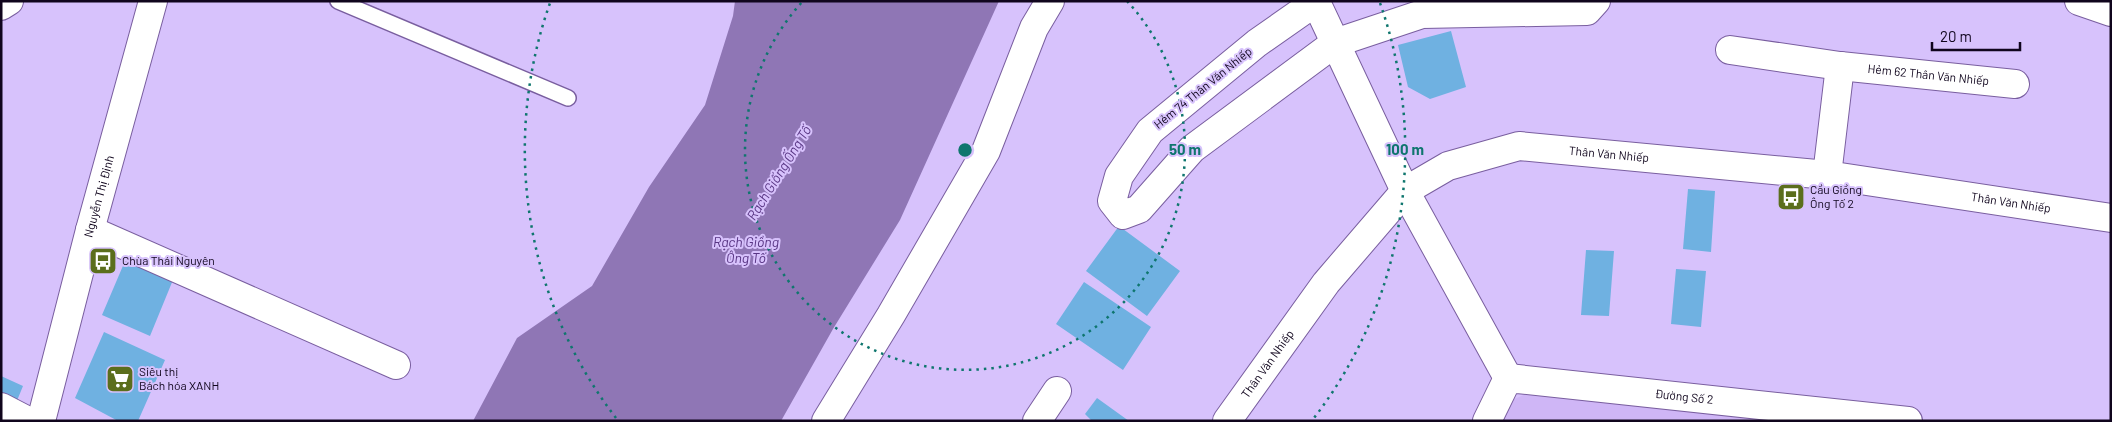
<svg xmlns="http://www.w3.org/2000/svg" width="2112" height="422" viewBox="0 0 2112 422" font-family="Barlow,sans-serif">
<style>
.built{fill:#cfb6f6}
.water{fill:#8f76b5}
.building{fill:#6fb1e1}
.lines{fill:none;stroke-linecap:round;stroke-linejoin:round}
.lane-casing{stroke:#795e9f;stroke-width:18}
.street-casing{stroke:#795e9f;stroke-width:30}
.secondary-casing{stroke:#795e9f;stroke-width:30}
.lane{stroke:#fff;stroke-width:15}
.street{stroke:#fff;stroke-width:28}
.secondary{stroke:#fff;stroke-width:28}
.ring{fill:none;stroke:#0f766e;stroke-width:2.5;stroke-dasharray:2.5 5}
.labels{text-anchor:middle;stroke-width:4;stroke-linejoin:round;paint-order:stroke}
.street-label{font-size:12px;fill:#10051d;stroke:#d7c2fc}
.poi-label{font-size:12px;fill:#10051d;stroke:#d7c2fc;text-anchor:start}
.water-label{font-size:14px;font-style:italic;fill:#583583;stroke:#d7c2fc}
.centre{fill:#0f766e;stroke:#d7c2fc;stroke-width:2.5}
.ring-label{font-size:15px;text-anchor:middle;font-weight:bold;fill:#0f766e;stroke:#d7c2fc;stroke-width:4;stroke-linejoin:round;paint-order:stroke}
</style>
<rect width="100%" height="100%" fill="#d7c2fc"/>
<path class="built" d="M1531,392L1800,421H1502L1512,400Z"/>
<path class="water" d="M735,1H999L900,220L833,329L781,421H473L517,338L592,286L649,187L705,105L733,16Z"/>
<path class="building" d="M1451,31L1466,87L1430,99L1408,87L1398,45Z
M1688,189L1715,191L1711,252L1683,249Z
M1119,226L1180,271L1147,316L1086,271Z
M1586,250L1614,251L1609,316L1581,315Z
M128,254L175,275L150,336L102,315Z
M1676,269L1706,271L1701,327L1671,324Z
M1084,282L1151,327L1123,370L1056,324Z
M104,332L165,360L138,421H118L75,398Z
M1,376L23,386L14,408L1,402Z
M1097,398L1129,421H1092L1085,414Z"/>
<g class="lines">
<defs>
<path id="lane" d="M338,1L568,98"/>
<g id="street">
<path d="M1317,1L1257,43L1150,131L1119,176L1112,201L1123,215L1139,209L1192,149L1335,43L1422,14L1587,11L1596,1"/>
<path d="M2079,1L2111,12"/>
<path d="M1316,2L1405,191L1508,378"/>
<path d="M1,6L9,1"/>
<path id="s1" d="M1730,50L1840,66L2015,84"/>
<path d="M1827,175L1840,66"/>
<path d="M90,230L396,365"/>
<path d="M1,407L28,421"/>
<path d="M826,421L891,315L986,151L1034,28L1050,1"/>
<path d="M1037,421L1057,391"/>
<path id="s2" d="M1487,421L1508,378L1908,421"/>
</g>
<g id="secondary">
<path id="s3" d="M41,421L90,230L153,1"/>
<path id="s4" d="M1227,421L1326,283L1405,191L1448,166L1519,146L1827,175L2111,218"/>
</g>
</defs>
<use href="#lane" class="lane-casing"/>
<use href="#street" class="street-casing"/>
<use href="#secondary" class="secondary-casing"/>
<use href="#lane" class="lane"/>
<use href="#street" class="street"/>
<use href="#secondary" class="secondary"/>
</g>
<g class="ring">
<path d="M1127 1A220 220 0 1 1 803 1"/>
<path d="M616 418A440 440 0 0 1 550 3M1380 3A440 440 0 0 1 1314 418"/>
</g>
<defs>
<symbol id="bus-square" viewBox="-11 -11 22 22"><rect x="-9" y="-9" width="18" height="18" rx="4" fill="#5b6e1c" stroke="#d7c2fc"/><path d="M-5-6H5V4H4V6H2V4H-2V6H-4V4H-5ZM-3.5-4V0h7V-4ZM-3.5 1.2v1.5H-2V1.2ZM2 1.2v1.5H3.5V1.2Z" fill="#fff"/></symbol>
<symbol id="supermarket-square" viewBox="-11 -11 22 22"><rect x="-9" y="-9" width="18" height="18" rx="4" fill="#5b6e1c" stroke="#d7c2fc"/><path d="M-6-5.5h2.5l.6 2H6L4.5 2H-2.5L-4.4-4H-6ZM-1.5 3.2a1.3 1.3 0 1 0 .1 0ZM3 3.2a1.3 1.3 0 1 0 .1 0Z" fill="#fff"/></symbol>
</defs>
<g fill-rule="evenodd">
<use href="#bus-square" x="1775" y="181" width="32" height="32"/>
<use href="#bus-square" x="87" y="245" width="32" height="32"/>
<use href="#supermarket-square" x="104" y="363" width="32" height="32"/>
</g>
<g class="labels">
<g class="street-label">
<text dy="4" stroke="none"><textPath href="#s1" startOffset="200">Hẻm 62 Thân Văn Nhiếp</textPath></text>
<text transform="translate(1203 88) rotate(-39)" y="4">Hẻm 74 Thân Văn Nhiếp</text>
<text dy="4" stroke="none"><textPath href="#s4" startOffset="505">Thân Văn Nhiếp</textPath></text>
<text dy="4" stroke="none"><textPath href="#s3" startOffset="232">Nguyễn Thị Định</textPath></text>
<text dy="4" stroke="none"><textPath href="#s4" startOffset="910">Thân Văn Nhiếp</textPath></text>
<text dy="4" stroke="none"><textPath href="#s4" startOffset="70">Thân Văn Nhiếp</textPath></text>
<text dy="4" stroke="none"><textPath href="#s2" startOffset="225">Đường Số 2</textPath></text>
</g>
<g class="poi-label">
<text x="1810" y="194">Cầu Giồng<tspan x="1810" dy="14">Ông Tố 2</tspan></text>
<text x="122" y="265">Chùa Thái Nguyên</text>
<text x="139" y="376">Siêu thị<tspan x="139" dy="14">Bách hóa XANH</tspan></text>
</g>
<g class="water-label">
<text transform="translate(779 173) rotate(-58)" y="5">Rạch Giống Ống Tố</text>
<text x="746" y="247">Rạch Giồng<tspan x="746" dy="16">Ông Tố</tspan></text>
</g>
</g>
<circle cx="965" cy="150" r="8" class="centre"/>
<g class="ring-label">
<text x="1185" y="155">50 m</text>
<text x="1405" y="155">100 m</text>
</g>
<rect width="2112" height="422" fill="none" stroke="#10051d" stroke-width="5"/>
<path d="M1932 42v8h88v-8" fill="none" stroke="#10051d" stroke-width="2.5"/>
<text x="1940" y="42" font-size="15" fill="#10051d" stroke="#d7c2fc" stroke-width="4" paint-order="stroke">20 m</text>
</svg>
